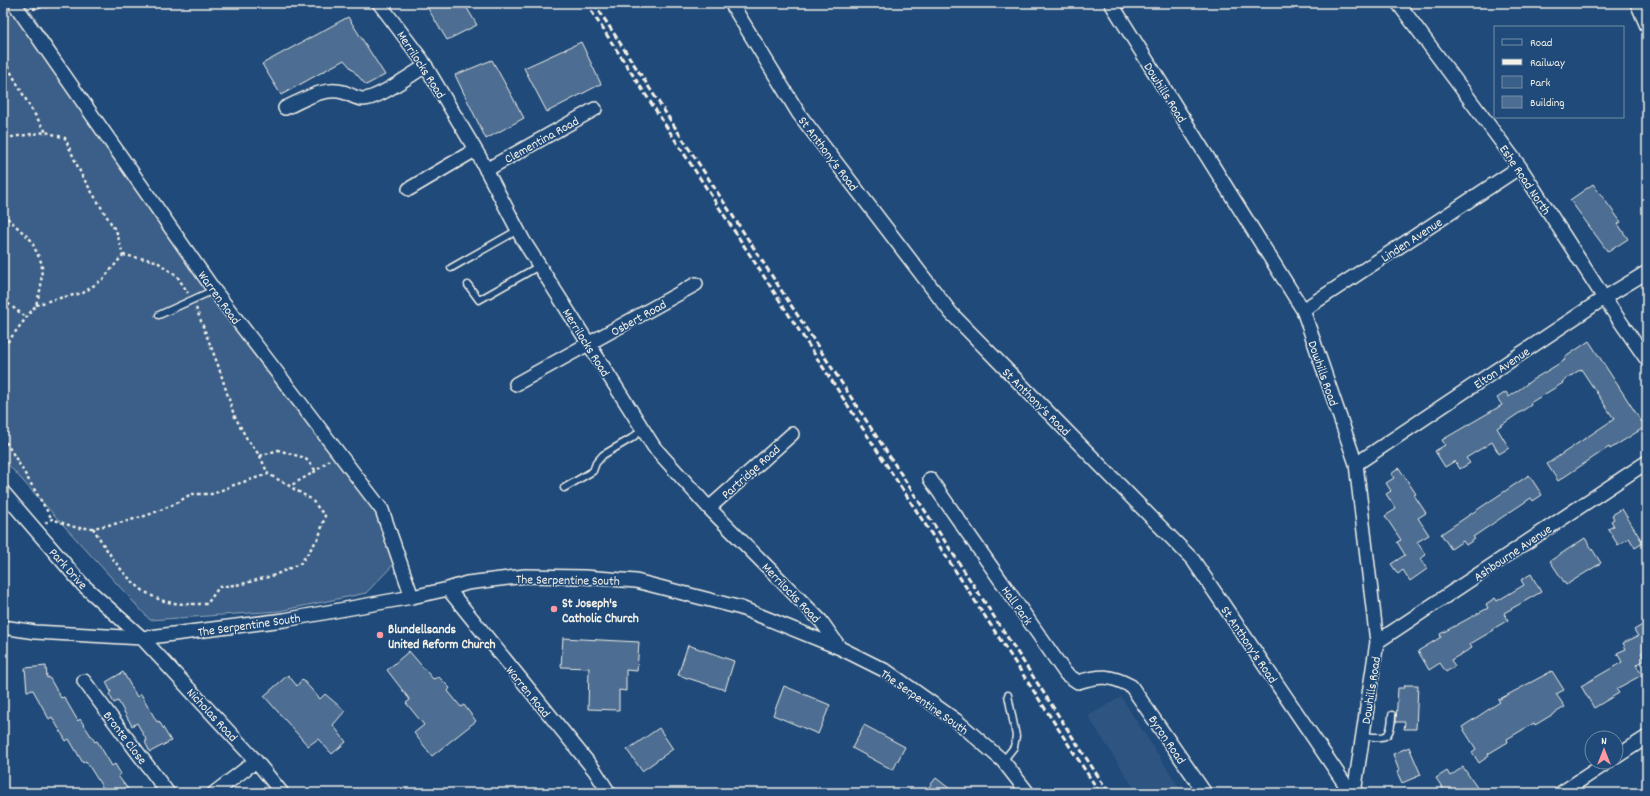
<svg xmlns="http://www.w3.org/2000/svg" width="1650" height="796" viewBox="0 0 1650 796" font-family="Dekko,sans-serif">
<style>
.built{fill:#2d5581}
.green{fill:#3a5f88;stroke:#97a8b8}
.building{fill:#4d6e92;stroke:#f4f1e8}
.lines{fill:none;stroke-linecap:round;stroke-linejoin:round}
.lane-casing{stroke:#f4f1e8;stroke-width:9}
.street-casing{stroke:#f4f1e8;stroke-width:16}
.path{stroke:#f4f1e8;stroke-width:2.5;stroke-dasharray:3 3;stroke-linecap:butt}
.lane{stroke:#1f4a7a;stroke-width:6}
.street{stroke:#1f4a7a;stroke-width:13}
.rail{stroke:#f4f1e8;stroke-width:3;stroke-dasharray:6 3;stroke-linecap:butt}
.poi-dot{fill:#ff9aa2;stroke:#1f4a7a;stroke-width:1.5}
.labels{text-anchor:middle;stroke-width:3;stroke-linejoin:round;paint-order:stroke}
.street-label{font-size:13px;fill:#f4f1e8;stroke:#1f4a7a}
.poi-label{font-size:13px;font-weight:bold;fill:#f4f1e8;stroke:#1f4a7a;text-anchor:start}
</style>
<rect width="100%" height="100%" fill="#1f4a7a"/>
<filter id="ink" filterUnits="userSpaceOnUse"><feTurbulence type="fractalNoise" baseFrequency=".025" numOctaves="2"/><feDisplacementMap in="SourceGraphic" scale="8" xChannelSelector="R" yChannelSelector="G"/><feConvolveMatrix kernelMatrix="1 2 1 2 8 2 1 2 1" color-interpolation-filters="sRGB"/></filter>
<g filter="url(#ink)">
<path class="built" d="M1121,697L1183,793H1137L1088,716Z"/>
<path class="green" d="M3,3H25L214,290L382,510L398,560L366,593L279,611L150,620L3,459Z"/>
<path class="building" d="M435,3H464L477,25L447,40L427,7Z
M348,17L385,75L366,85L344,60L281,95L262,64Z
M581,42L601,84L547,112L524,68Z
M492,60L524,118L486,139L455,75Z
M1593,184L1621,222L1618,224L1628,239L1608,252L1570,200Z
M1589,341L1645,427L1610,449L1609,447L1558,481L1547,464L1614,419L1581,369L1562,382L1563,383L1530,403L1531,405L1497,428L1509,448L1499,454L1492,442L1466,458L1470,463L1460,469L1455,461L1445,467L1435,451L1445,445L1442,440L1502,405L1497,398L1506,392L1509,397L1532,380L1565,360L1564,358Z
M1399,468L1416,494L1414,495L1426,513L1418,518L1429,535L1417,542L1426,555L1420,559L1427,569L1410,581L1403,570L1398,574L1391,564L1405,555L1397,542L1401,540L1385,516L1396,509L1386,494L1391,491L1386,483L1394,478L1391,474Z
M1529,475L1542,495L1533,501L1531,498L1501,518L1473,537L1475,539L1466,545L1463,541L1451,549L1441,534Z
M1622,509L1643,543L1635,548L1629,538L1618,545L1608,529L1614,526L1611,521L1614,519L1612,515Z
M1585,538L1601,563L1566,585L1550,561Z
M1531,574L1541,592L1504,613L1508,620L1493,629L1494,630L1470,644L1472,648L1451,660L1455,666L1446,672L1440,663L1429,670L1418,651L1441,637L1440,634L1488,608L1486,604L1495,598L1497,601L1524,585L1521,580Z
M1647,622V651L1646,650L1641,653L1645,660L1636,665L1642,675L1616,689L1619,693L1594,708L1581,686L1622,662L1617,653L1626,649L1623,643L1638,636L1634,630Z
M563,638L639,642L637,671L626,670V691L619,690V710L588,709L589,668L561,667Z
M688,645L734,661L725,690L678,675Z
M409,651L433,679L439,677L450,688L448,691L461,707L464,705L476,721L432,756L414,733L424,725L406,703L410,700L387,670Z
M46,666L47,678L49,677L61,698L64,697L78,721L80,719L95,742L97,741L112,766L115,764L121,774L118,776L131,793H106L86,761L83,763L69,739L66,741L52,717L49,719L33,690L27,691L25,668Z
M1552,671L1564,690L1556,694L1565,707L1535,725L1534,723L1507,739L1508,742L1488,754L1489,756L1479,763L1472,752L1476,749L1462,727L1500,702L1498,700Z
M123,672L137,697L141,694L157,722L159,721L171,741L150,752L145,742L147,741L137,723L132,726L118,701L114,703L109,694L111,692L106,682Z
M288,675L297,686L302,679L320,699L325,694L345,711L333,725L346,742L332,754L318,739L308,746L264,696Z
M1405,685H1418L1416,729H1404L1405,722H1396L1398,688H1404Z
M784,686L830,705L818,734L773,715Z
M864,725L905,747L893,770L852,748Z
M659,728L673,749L642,771L627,750Z
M1409,747L1421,775L1402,783L1397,772L1399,771L1393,754Z
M1463,767L1478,789L1472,793H1446L1436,778L1447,771L1450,776Z
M936,778L955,793H924Z"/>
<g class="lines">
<defs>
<path id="lane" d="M451,268L518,230
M468,285L479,300L539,266
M159,315L214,290
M564,488L593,471L596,463L603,455L632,438L643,429
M1363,736C1385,738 1391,741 1392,715
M1003,761L1014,747L1016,736L1008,695"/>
<path id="street" d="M14,3L214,290L382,510L412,597
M379,3L422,60L479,156L523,240L654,447L709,508L821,621L840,648
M731,3L799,114L951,313L1193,560L1351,793
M1111,3L1303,310L1356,464L1377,642L1354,793
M1398,3L1520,167L1604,298L1647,360
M1637,3L1647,26
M285,108C302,101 324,86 343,92C350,94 356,99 363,99C379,99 411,74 426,66
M486,170L595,109
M409,189L475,150
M1303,310L1520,167
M516,384L696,284
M1356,464L1604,298L1647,272
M930,479L1066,674L1078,682C1101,675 1110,675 1131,686L1205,793
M3,492L83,585L142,638L256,761L282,793
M709,508L792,434
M448,589L595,771L609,793
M3,627L35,632L142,638L284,620L412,597L448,589L467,583L525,576L584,577L636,581L741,608L840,648L888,672L957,721L1003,761L1028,793
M1377,642L1647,462
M84,681L168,793
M1616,757L1647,737
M214,793L256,761
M1561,793L1608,762"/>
</defs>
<use href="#lane" class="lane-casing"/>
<use href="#street" class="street-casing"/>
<path class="path" d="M33,9L65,3
M3,63L8,67L30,107L46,132
M3,121L5,138L3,155
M5,138L46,132L65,138L82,176L117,233L123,255L103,279L83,293L55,299L36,305
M3,214L31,240L42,264L41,287L36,305L3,348
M123,255L156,261L177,276L188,293
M3,300L26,317
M196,308L218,365L234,415L247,439L260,456L268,474L290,486L316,471L329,460
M3,437L52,519
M260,456L278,450L305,458L316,471
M45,523L52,519L77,528H93L124,522L148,515L175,504L191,494H213L231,486L268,474
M93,528C110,555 129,588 161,600C175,605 192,604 207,604L219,587L242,584L275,575L301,563L319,537L325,516L311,499L289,486"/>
<use href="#lane" class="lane"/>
<use href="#street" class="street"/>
<path class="rail" d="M586,3L1100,793
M594,3L1109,793"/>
</g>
</g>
<g class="poi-dot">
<circle cx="554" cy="609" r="4"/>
<circle cx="380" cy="635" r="4"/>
</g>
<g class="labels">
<g class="street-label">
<text transform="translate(422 64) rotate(57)" y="5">Merrilocks Road</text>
<text transform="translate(1166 92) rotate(58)" y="5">Dowhills Road</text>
<text transform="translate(541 139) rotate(-29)" y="5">Clementina Road</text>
<text transform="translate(829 153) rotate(53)" y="5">St Anthony's Road</text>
<text transform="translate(1526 179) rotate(56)" y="5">Eshe Road North</text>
<text transform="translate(1411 239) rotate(-33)" y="5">Linden Avenue</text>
<text transform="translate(220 297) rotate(54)" y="5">Warren Road</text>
<text transform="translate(638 317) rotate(-29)" y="5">Osbert Road</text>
<text transform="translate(587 342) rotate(58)" y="5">Merrilocks Road</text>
<text transform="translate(1501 367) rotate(-34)" y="5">Elton Avenue</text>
<text transform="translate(1324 373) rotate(71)" y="5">Dowhills Road</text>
<text transform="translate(1037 401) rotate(45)" y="5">St Anthony's Road</text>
<text transform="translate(750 471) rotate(-42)" y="5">Partridge Road</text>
<text transform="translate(1512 552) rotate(-34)" y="5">Ashbourne Avenue</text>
<text transform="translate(69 568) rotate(48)" y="5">Park Drive</text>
<text transform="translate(568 579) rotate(1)" y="5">The Serpentine South</text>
<text transform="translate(792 592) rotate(46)" y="5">Merrilocks Road</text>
<text transform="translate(1018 605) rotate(55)" y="5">Hall Park</text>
<text transform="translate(249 624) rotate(-8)" y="5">The Serpentine South</text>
<text transform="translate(1250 644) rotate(56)" y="5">St Anthony's Road</text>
<text transform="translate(1370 690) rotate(-81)" y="5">Dowhills Road</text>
<text transform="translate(529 691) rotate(51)" y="5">Warren Road</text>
<text transform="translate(925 701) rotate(35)" y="5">The Serpentine South</text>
<text transform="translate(213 714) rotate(47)" y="5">Nicholas Road</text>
<text transform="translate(126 737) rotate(53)" y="5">Bronte Close</text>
<text transform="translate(1168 739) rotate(56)" y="5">Byron Road</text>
</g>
<g class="poi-label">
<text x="562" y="607">St Joseph's<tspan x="562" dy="15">Catholic Church</tspan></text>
<text x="388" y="633">Blundellsands<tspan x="388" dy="15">United Reform Church</tspan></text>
</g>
</g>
<rect width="1650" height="796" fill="none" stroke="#1f4a7a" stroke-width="16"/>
<rect x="8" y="8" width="1634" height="780" fill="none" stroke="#f4f1e8" stroke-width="1.5" filter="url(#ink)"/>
<rect x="1494" y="26" width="130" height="92" fill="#1f4a7a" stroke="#748da6"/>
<rect x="1502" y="39" width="20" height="6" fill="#1f4a7a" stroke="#748da6"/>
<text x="1530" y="46" font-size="12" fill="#f4f1e8">Road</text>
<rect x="1502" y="59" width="20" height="6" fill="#f4f1e8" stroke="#748da6"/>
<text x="1530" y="66" font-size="12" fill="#f4f1e8">Railway</text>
<rect x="1502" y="76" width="20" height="12" fill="#3a5f88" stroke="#748da6"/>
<text x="1530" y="86" font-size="12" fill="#f4f1e8">Park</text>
<rect x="1502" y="96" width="20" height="12" fill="#4d6e92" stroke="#748da6"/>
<text x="1530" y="106" font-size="12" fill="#f4f1e8">Building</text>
<g transform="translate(1604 750)"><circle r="19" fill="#1f4a7a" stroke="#748da6"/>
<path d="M0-3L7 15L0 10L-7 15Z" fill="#ff9aa2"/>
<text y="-6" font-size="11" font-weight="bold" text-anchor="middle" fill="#f4f1e8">N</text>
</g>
</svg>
